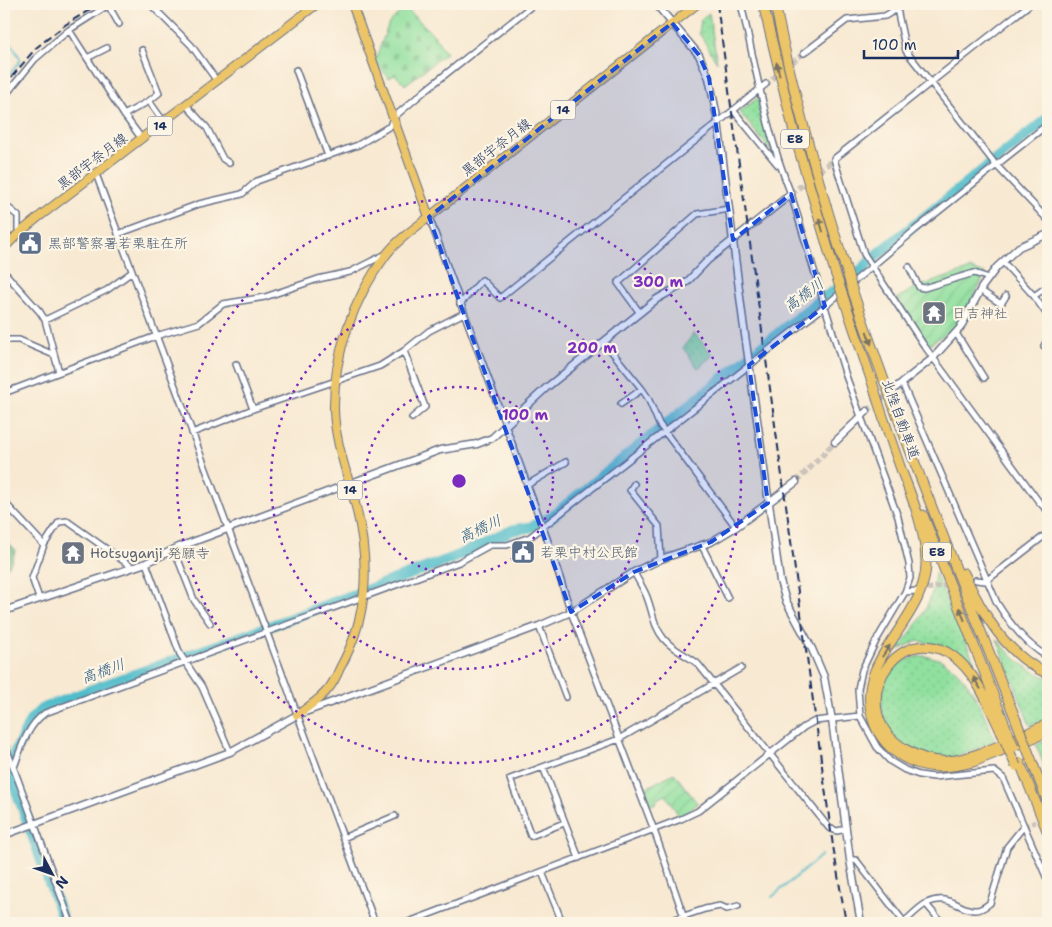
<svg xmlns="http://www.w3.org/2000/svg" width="1052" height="927" viewBox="0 0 1052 927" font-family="'Shantell Sans','Klee One',sans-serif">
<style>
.grass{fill:url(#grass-dots);stroke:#56887e}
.forest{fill:url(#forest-crowns);stroke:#487672}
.cemetery{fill:url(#cemetery-stones);stroke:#56887e}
.garden{fill:url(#garden-furrows);stroke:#56887e}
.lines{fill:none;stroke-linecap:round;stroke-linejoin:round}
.stream{stroke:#51bdcb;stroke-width:2}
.river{stroke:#51bdcb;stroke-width:11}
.minor-tunnel{stroke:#ccc4bb;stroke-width:5;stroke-dasharray:5 2.5;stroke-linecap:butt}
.tertiary-tunnel{stroke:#ccc4bb;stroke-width:6;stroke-dasharray:6 3;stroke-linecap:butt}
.minor-casing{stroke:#687087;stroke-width:8}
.tertiary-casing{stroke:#687087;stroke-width:9}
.primary-casing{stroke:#687087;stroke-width:10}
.motorway-casing{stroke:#687087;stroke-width:11}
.minor{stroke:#fff;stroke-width:5}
.tertiary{stroke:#fff;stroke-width:6}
.primary{stroke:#ecc569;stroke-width:8}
.motorway{stroke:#ecc569;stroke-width:9}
.rail{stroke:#1b2f5e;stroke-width:2;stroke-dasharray:8 4;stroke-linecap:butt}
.motorway-bridge-casing{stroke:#687087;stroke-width:11;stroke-linecap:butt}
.motorway-bridge{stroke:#ecc569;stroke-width:9}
.oneway{fill:#797263}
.marked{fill:#1d4ed8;fill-opacity:0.2;stroke:#1d4ed8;stroke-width:4;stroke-dasharray:10 6;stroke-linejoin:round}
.ring{fill:none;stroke:#7b2cbf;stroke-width:2.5;stroke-dasharray:2.5 5}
.labels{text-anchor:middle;stroke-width:4.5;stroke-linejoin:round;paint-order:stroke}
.shield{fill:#fcf5e5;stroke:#5e6a86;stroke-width:1}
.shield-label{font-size:12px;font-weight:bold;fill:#1b2f5e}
.street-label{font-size:14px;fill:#1b2f5e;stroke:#fcf5e5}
.service-label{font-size:14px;fill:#4e5e75;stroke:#fcf5e5;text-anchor:start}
.worship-label{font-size:14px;fill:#5b616d;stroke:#fcf5e5;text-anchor:start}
.water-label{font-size:15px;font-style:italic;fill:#2b5a7f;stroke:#fcf5e5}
.centre{fill:#7b2cbf;stroke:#fcf5e5;stroke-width:2.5}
.ring-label{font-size:15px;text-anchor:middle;font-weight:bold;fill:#7b2cbf;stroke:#fcf5e5;stroke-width:4.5;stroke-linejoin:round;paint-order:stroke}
</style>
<defs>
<pattern id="grass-dots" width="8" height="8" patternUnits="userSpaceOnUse" patternTransform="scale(1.25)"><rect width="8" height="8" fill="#90e09f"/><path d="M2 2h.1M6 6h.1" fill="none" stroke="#7cc08b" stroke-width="1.8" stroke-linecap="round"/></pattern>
<pattern id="forest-crowns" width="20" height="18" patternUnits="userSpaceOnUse" patternTransform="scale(1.25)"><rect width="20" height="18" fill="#74be86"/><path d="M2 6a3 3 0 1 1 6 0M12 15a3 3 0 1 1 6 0" fill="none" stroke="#5e9b71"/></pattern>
<pattern id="cemetery-stones" width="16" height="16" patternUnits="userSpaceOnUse" patternTransform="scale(1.25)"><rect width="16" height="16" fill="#90e09f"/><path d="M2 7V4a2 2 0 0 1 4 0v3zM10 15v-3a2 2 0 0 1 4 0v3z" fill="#7cc08b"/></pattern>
<pattern id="garden-furrows" width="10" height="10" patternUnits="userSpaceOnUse" patternTransform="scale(1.25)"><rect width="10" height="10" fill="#90e09f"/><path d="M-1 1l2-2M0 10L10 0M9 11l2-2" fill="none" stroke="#7cc08b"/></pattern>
</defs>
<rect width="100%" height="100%" fill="#fcf5e5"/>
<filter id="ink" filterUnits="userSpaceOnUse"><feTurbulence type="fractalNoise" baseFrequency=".02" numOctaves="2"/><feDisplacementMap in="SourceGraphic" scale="10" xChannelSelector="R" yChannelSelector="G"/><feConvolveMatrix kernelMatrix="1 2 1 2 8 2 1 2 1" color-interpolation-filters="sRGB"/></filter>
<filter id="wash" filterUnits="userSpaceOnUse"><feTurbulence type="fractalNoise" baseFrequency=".0096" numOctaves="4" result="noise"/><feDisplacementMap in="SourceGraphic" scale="20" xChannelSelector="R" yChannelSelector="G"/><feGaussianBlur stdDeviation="1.12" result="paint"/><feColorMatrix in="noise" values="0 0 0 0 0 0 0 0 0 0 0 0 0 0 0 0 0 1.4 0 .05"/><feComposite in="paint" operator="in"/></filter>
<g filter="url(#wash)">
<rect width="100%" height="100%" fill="#f8e9d2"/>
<path class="grass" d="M709,13L717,62L699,33L701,19Z
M759,97L773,153L739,112Z
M694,333L713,355L698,368L683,348Z
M935,573L975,663L942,645L917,641L898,650C910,633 927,613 932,592C934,586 934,579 935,573Z
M997,639C1011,657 1027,670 1048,678V719L1030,726Z
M924,656C930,657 938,658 943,661C972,678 982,711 995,740C979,748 963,757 945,758C934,759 925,755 915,751C911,748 906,746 902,744C880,729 877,701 887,678C889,675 890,671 893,669C902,660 913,657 924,656Z
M1048,739V775L1036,745Z"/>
<path class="forest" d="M4,538L16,550L9,566L4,571Z"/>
<path class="cemetery" d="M405,7L433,34L446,53L405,85L395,75L389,78L375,61L389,23Z"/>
<path class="garden" d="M971,269L986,274L957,327L928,345L897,298L917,287Z
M674,773L698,804L679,816L666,795L657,799L656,803L648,806L642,790Z"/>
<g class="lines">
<path class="stream" d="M4,32L20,58V61L4,81
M4,201L17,211
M772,897L822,855"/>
<path class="river" d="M64,923L10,773L14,754L31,720L42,709L88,691L224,643L453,558L513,530L531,527L550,518L817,302L852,279L877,255L1048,118"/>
</g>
</g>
<g filter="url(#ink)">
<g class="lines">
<path class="minor-tunnel" d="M787,67L804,53
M766,84L780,72
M920,590L976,580
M1024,826L1048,818"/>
<path class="tertiary-tunnel" d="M791,194L834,159
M867,411L892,391
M796,482L835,442"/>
<defs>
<path id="minor" d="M150,4L191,45L217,81
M741,4C756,67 766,133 791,194L846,376L898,517L909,564L910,578L905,592L876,641L862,670L858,689L860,716L877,747L890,761L905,770L919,775L934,777L994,771L1003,778L1048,881
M895,4L897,9L906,51L996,165L1048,220
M1030,4L834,159L864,254L923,344L1039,502L1048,511
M4,5L5,4
M108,5L119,24
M69,30L124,115L149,101L164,122
M142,50L159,93L149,101
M804,53L847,20L885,16L905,4
M87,58L107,48
M296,70L328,156
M4,97L35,59L69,30L110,4
M186,105L207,128L223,159L229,163
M733,110L778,165
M124,115L142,139
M96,174L375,923
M4,204L18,216V229L20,232
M429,217L549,544L571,612L654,830L686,923
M118,234L199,204L242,194L257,181L358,145L390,126L393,118L427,89L534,4
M1003,262L1034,296L1048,286
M909,267L919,287L924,288L974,273L989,278
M4,272L40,312L45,320
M980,290L1001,304L1006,296
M1034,296L1048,316
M460,304L482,280L500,298L511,289L766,84
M640,313L618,283L697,214L729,209
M956,333L984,378
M1048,339L1044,346L1048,348
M4,340H19L54,355
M604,342L642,389L621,404
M404,351L425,407L412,418
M59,372L45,320L107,290L132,272
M902,383L997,603C1010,624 1026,645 1048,657
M642,389L648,398L659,424L736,527
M4,393L156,336L199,323L223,304L265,297L318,279L350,272L386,254
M253,409L380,366L404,351L429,331L464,313
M192,433L253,409L236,364
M634,484L630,490L659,526L661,559
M527,485L566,462
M4,497L7,505L44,545L32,578L39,598
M44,545L59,522L67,521L132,567
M702,546L728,598
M174,549L194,600L210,623
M146,563L180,654L202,687L230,752
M634,572C638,581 645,590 648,600C653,614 654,627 664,639C673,650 687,655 698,664L829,828L837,831L846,829
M976,580L986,581L1048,533
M905,592L916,591
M539,626L566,697
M4,742L71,923
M14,767C21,748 27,726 45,713L459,562L490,545H507L530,537L825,306L915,230L1048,124
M543,767L579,858
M564,823L531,836L510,779L619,739L741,668
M343,838L395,816
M850,860H856L904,922
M542,872L562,922
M926,904L942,923
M406,923L681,819L698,811L804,727L815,721L860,716
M663,923L705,909L720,906L727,909L738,906
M903,923C910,917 918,908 927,903C950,892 961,912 976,910C982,910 986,906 990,903L1007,847L1024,826"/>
<path id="tertiary" d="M656,4L699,55L709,78L718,121L743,321L780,581L786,601L812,649L824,677L832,720L850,860L861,923
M1045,4L1048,9
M894,389L933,358L960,328L982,287L997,267L1019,247L1048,234
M835,442L867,411
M4,611L146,563L179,547L440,450L477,444L492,438L546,388L657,299L687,282L708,260L791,194
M4,835L230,752L297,715L539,626L571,612L634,572L661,559L711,542L736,527L796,482"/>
<path id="primary" d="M352,4L429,217
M4,248L18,234L40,216L317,4
M297,715C308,707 321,699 329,688C334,682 337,675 340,668C369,616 370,563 356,507C348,475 335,443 334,410C333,355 353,299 386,255C397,240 415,228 429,217L697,4"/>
<path id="motorway" d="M763,4L796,140L835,272
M775,4C793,93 817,180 845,266
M853,292C902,437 960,578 1016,720
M844,299L872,382
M871,378C880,410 891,441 902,472C913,500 925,529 926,560C928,621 855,655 872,716C875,730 884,742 894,751C918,770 945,770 973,762L1048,732
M923,515L1005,725
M964,573C982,613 1006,655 1048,674
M999,727C990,709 983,689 970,673C909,596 834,706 905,749C918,757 933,762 948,761C979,758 1019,736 1048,724
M1031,759L1048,803
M1020,763L1048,833"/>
</defs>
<use href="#minor" class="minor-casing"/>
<use href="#tertiary" class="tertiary-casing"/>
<use href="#primary" class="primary-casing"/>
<use href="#motorway" class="motorway-casing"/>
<use href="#minor" class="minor"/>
<use href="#tertiary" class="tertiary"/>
<use href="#primary" class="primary"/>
<use href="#motorway" class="motorway"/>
<path class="rail" d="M717,4L833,846L846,923
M4,86L36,48L65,25L99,4"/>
<defs>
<path id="motorway-bridge" d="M845,266L853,292
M835,272L844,299
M1016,720L1031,759
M1005,725L1014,747
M999,727L1016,766"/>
</defs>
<use href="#motorway-bridge" class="motorway-bridge-casing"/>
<use href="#motorway-bridge" class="motorway-bridge"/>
</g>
<defs><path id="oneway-solid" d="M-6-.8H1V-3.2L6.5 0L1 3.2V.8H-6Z" transform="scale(1.25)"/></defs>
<g class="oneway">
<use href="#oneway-solid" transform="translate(778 69) rotate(-103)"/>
<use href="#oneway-solid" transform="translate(821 225) rotate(-107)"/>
<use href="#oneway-solid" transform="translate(869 338) rotate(71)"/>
<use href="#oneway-solid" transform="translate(962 614) rotate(-112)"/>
<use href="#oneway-solid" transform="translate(886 651) rotate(-56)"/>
<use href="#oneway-solid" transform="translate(977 683) rotate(-122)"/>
</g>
</g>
<path class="marked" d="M672,23L699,55L709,78L733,240L791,194L825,306L749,365L768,503L711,542L634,572L571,612L429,217Z"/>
<g class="ring">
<circle cx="459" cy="481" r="94"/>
<circle cx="459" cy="481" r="188"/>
<circle cx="459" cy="481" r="282"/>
</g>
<defs>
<symbol id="civic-square" viewBox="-11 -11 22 22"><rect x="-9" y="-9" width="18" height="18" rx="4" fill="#5c6f8a" stroke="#fcf5e5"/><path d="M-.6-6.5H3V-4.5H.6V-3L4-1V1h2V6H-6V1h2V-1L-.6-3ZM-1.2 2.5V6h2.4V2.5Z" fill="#fff"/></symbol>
<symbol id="temple-square" viewBox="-11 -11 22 22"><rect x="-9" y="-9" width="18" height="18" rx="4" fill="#6b7280" stroke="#fcf5e5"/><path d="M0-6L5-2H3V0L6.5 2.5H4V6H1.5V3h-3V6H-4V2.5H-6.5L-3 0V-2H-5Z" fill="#fff"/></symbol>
</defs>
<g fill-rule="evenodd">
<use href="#civic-square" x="16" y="229" width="28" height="28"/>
<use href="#temple-square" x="920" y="299" width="28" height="28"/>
<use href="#civic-square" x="509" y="538" width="28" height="28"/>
<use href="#temple-square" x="59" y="539" width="28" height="28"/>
</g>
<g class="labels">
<g class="shield">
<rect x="550.5" y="100.5" width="25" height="19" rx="4"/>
<rect x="147.5" y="116.5" width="25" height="19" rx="4"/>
<rect x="781" y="129.5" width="28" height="19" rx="4"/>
<rect x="337.5" y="480.5" width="25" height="19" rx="4"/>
<rect x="923" y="542.5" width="28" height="19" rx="4"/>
</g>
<g class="shield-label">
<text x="563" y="114">14</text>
<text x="160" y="130">14</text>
<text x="795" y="143">E8</text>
<text x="350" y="494">14</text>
<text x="937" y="556">E8</text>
</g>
<g class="street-label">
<text transform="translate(496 147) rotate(-38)" y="5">黒部宇奈月線</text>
<text transform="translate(92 161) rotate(-37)" y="5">黒部宇奈月線</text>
<text transform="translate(901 419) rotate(70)" y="5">北陸自動車道</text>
</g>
<g class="service-label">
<text x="48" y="248">黒部警察署若栗駐在所</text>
<text x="540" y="557">若栗中村公民館</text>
</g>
<g class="worship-label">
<text x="952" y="318">日吉神社</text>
<text x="90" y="558">Hotsuganji 発願寺</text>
</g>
<g class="water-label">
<text transform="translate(804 295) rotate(-37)" y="5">高橋川</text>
<text transform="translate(480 529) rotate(-25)" y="5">高橋川</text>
<text transform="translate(103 671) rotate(-20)" y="5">高橋川</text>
</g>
</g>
<circle cx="459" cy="481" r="8" class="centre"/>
<g class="ring-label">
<text x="658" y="287">300 m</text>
<text x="592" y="353">200 m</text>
<text x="525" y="420">100 m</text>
</g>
<rect width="1052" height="927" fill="none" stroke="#fcf5e5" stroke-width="20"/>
<g transform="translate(52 874) rotate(131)" stroke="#fcf5e5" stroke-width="4" paint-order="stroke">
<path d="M0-4L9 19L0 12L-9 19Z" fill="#1b2f5e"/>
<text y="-8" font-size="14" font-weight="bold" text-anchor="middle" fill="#1b2f5e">N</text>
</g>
<path d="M864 50v8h94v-8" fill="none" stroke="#1b2f5e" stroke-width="2.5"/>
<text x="872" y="50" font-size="15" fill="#1b2f5e" stroke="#fcf5e5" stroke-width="4" paint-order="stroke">100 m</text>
</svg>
